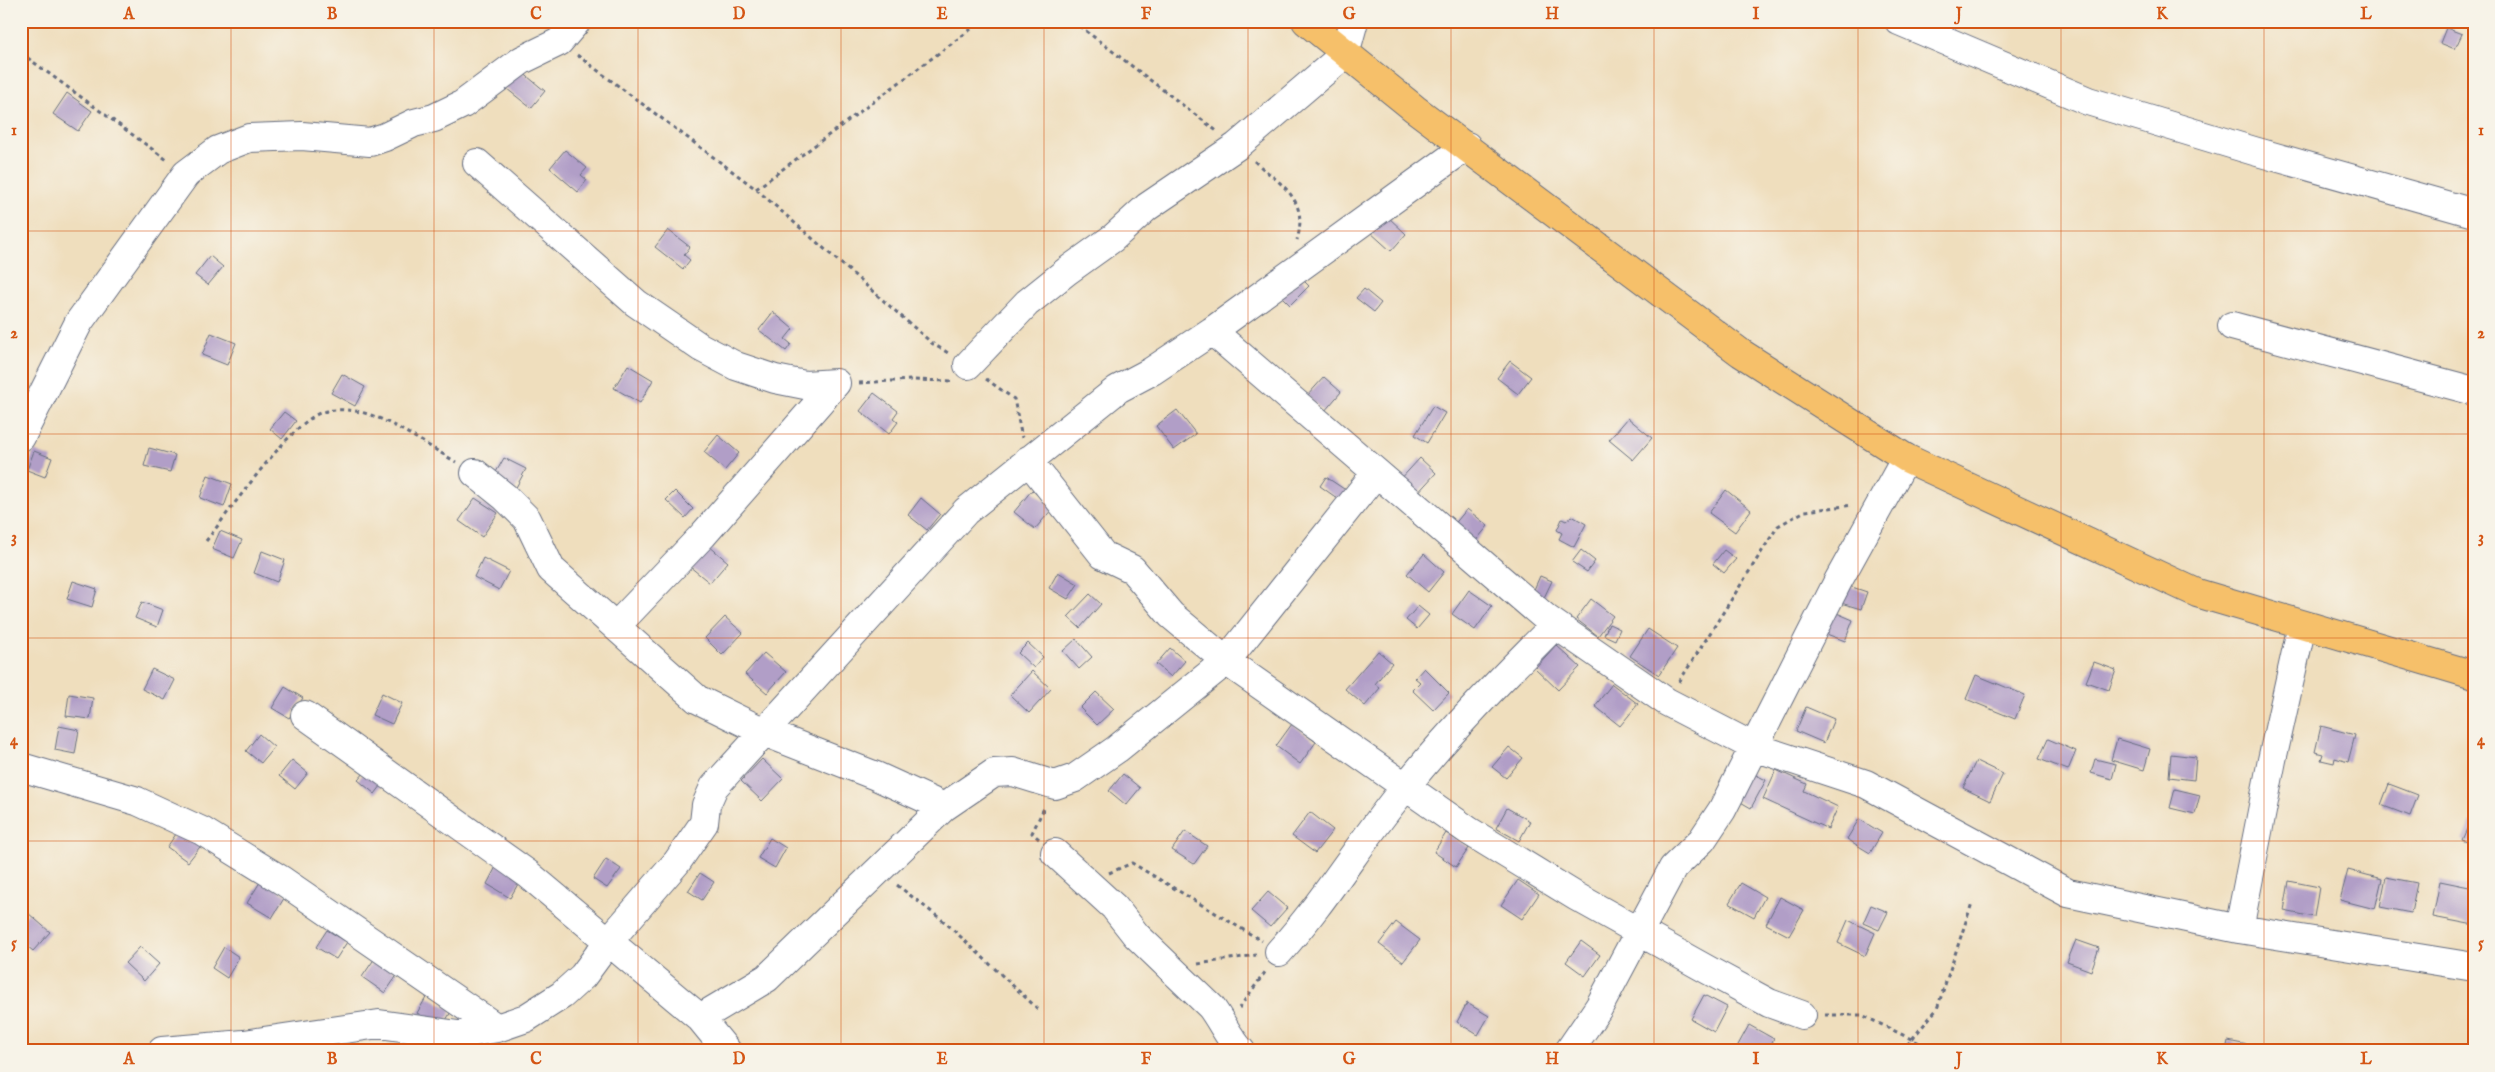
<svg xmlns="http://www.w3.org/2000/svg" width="2495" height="1072" viewBox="0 0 2495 1072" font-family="'IM FELL English',serif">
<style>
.building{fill:#b19ec7}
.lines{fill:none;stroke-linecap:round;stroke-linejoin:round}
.minor-casing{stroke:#656c7f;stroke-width:30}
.major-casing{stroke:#656c7f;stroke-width:30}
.path{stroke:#656c7f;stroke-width:3;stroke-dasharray:4 4;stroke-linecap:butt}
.minor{stroke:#fff;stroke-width:28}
.major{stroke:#f6c06b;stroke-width:28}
.grid{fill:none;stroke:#d45514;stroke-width:1;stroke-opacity:0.55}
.neatline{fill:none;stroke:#d45514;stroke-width:2}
.grid-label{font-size:16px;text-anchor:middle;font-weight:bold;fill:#d45514}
</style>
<rect width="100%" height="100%" fill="#f7f3e8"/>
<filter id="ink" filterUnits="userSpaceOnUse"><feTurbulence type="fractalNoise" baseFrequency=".02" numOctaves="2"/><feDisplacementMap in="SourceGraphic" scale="10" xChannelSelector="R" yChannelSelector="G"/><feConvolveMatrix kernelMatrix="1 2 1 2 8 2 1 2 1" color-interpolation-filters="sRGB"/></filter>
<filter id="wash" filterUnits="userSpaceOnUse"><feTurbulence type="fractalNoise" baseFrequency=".0096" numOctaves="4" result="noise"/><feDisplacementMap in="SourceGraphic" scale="20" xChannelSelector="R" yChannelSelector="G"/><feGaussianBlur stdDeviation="1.12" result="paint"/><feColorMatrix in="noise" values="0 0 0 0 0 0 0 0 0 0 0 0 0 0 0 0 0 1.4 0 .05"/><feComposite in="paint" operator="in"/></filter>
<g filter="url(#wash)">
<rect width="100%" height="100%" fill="#efdebd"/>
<g id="blocks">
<path class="building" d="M2446,28L2462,34L2455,49L2440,43Z
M516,67L545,91L531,108L502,85Z
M67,93L92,111L78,131L53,114Z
M565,150L587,168L581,175L587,180L578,192L550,168Z
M1386,215L1406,234L1391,251L1370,232Z
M668,230L690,247L684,255L690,260L683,269L655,247Z
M210,256L223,267L208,285L195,275Z
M1301,278L1309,286L1290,305L1282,297Z
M1364,289L1381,303L1374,312L1356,298Z
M773,312L793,329L785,339L791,344L786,351L759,330Z
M211,333L236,343L227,365L202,355Z
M1510,361L1531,377L1518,394L1497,378Z
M628,365L653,380L640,403L614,388Z
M342,374L365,387L355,406L331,393Z
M1324,377L1341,392L1324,412L1307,396Z
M874,393L898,411L893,418L898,422L889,434L860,411Z
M1433,406L1445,413L1427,443L1415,435Z
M1177,410L1196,434L1174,450L1156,426Z
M284,412L296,421L282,439L270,429Z
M1628,418L1652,438L1633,460L1609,440Z
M718,435L739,453L725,470L704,452Z
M149,448L175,455L170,472L144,466Z
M34,451L52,458L45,477L27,470Z
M504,458L526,469L513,493L491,481Z
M1420,458L1436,473L1415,496L1398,482Z
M208,475L232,484L224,507L200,498Z
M1326,477L1347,491L1341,501L1320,486Z
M1032,490L1053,508L1035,529L1014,512Z
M1726,490L1751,510L1735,532L1709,513Z
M675,491L693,509L685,518L666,500Z
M475,498L498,513L482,537L459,521Z
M921,498L940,514L927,530L908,515Z
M1467,509L1488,526L1469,549L1448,532Z
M1572,516L1586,524L1574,547L1559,539L1562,533L1557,530L1562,519L1566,521Z
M220,531L242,540L234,558L212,549Z
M702,540L728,562L710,583L684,562Z
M1581,550L1595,561L1587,572L1572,562Z
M1724,550L1736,559L1724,573L1713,564Z
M262,551L285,560L277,582L254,573Z
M1424,554L1444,572L1428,592L1407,574Z
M483,558L509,571L499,590L474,577Z
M1058,572L1078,584L1068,599L1049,588Z
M1540,576L1552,581L1540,606L1529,601Z
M73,581L97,589L92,607L67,599Z
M1840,583L1867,592L1861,609L1834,601Z
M1469,590L1492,606L1475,630L1452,614Z
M1090,594L1101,604L1080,628L1068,617Z
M1591,599L1613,616L1598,636L1576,619Z
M142,602L163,610L157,627L135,618Z
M1418,606L1429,615L1417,629L1406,620Z
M1832,611L1853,620L1845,641L1824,633Z
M725,617L743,633L722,655L705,638Z
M1609,624L1620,629L1615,640L1604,635Z
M1648,629L1677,648L1659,675L1630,656Z
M1076,639L1092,657L1079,669L1063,651Z
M1028,643L1043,657L1034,668L1018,653Z
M1556,645L1580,667L1558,690L1535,668Z
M1170,648L1185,661L1171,677L1156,664Z
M1378,651L1392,663L1375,684L1380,688L1365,706L1345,689Z
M764,653L786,672L767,693L745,674Z
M2094,662L2116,670L2109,690L2086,682Z
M1424,668L1449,693L1433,710L1412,690L1420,682L1415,678Z
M152,669L175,680L165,700L142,689Z
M1032,671L1051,689L1029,713L1010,695Z
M1976,675L2025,695L2015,719L1966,699Z
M1612,684L1638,704L1620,726L1595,706Z
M285,687L303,698L289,718L272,708Z
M1096,692L1114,709L1097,725L1080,708Z
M382,693L402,703L392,724L372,715Z
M69,694L93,698L90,719L66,716Z
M1806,707L1834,719L1824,743L1796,731Z
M1292,724L1316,742L1300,764L1276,746Z
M59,726L79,730L75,754L55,750Z
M2321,726L2355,735L2348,762L2335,758L2334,763L2321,760L2323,754L2315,752Z
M259,734L274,747L261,763L246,751Z
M2048,739L2076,751L2068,770L2039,759Z
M2117,739L2150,749L2144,770L2111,760Z
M1509,747L1523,758L1506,778L1492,767Z
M2171,754L2196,757L2194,780L2169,777Z
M762,759L783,779L762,801L741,781Z
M2095,759L2116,764L2112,779L2091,773Z
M292,760L308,773L295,789L279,776Z
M1976,761L2003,774L1990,801L1963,788Z
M372,764L388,777L375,794L358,780Z
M1746,770L1766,780L1751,808L1732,797Z
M1776,770L1807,784L1804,791L1838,807L1828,829L1763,799Z
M1123,774L1140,788L1126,805L1109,791Z
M2389,784L2418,795L2410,816L2381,805Z
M2175,789L2200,795L2195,814L2170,808Z
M1507,808L1530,821L1519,841L1496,828Z
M1310,812L1333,830L1315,853L1292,836Z
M1859,819L1882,833L1870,853L1847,839Z
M2470,822L2474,824V845L2462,840Z
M181,827L203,843L188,862L167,847Z
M1185,831L1207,846L1194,864L1172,850Z
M1446,833L1469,848L1456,867L1434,852Z
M770,838L786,848L775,868L758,858Z
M606,859L621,869L607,888L593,879Z
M498,863L522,877L510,898L487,884Z
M2348,870L2382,879L2375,909L2340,900Z
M700,873L714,882L702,900L688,891Z
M2386,877L2417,883L2411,913L2380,907Z
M262,879L286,895L272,918L247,903Z
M1518,880L1539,894L1522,919L1501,905Z
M2289,881L2319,887L2314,917L2284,911Z
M2440,881L2474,888V925L2433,917Z
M1741,883L1765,897L1754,917L1729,903Z
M1268,892L1287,908L1270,927L1251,911Z
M1780,897L1804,910L1789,936L1766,924Z
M1871,905L1888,912L1879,930L1863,923Z
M28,913L50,932L33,951L21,941V922Z
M1848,920L1875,933L1865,956L1838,943Z
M1396,922L1420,940L1403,962L1379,944Z
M327,930L347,942L336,959L316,947Z
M2076,940L2099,948L2091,971L2067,962Z
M1581,941L1600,955L1585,976L1566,962Z
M140,947L159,964L144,981L125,963Z
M224,947L239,957L227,978L212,968Z
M375,958L398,974L385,993L362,977Z
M1704,995L1727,1007L1714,1032L1691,1019Z
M427,996L452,1010L442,1027L417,1013Z
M1467,1003L1489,1016L1478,1035L1457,1022Z
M1749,1025L1774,1039L1768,1051H1744L1737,1047Z
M2228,1041L2272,1050V1051H2226Z"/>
</g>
</g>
<g filter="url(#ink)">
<use href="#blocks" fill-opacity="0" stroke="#656c7f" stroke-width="1"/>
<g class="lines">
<defs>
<path id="minor" d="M1899,21L2088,101L2254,151L2474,213
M477,163L636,303L700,347L736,366L775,379L805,385L836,383
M2232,326L2474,391
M1212,331L1547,619L1667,702L1754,747L1866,784L2068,893L2239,929L2474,967
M968,365L1027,303L1067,271L1113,238L1147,207L1237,146L1345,54L1354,21
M21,437L79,322L186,174L218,150L249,138L302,136L370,142L385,137L414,123L434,118L463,104L522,60L559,42L577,21
M1028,460L1103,555L1132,569L1171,615L1226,661L1469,831L1577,897L1708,970L1769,1003L1802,1015
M475,473L505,497L527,519L551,569L697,699L764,732L876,776L944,807
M616,626L703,535L836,383
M305,715L528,874L700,1018L727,1051
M21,767L137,801L202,831L283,881L497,1028
M1055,853L1114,907L1136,935L1211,1007C1222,1022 1228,1037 1241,1051
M2239,929L2272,760L2302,625
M1279,952C1326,900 1361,840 1406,786C1452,729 1503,677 1555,625
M700,1018L767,978L944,807L994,773L1013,772L1055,785L1075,778L1117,749L1226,661L1376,473
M162,1051L244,1044L379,1024L458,1035L497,1028L526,1018L562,995L583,976L608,942L677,862L704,823L706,805L714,787L966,511L1118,389L1152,371L1212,331L1467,146
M1569,1051L1599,1007L1673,868L1702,840L1722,810L1838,581L1906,458"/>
<path id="major" d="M1306,21L1415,109L1741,353L1906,458L2197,593L2474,675"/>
</defs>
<use href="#minor" class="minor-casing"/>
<use href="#major" class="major-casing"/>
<path class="path" d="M533,21L540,27
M1073,21L1218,132
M21,53L167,160
M577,55L756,189L933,344L950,354
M1254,161C1281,185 1309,198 1297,240
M756,189L982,21
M986,379L1014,399L1022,438
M859,383L910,380L953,381
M206,541C230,511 288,426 320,413C339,406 365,411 383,420C408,432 432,448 456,462
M1679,682L1778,526L1805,511L1853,505
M1039,839L1032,833L1045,806
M1109,873L1132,863L1262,941
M897,885L946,923L1040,1011
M1198,964L1256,955
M1239,1008L1266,971
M1825,1015H1862L1936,1051
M1902,1051L1937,1009L1972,903"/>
<use href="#minor" class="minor"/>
<use href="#major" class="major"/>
</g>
</g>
<path class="grid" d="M231,21V1051M434,21V1051M638,21V1051M841,21V1051M1044,21V1051M1248,21V1051M1451,21V1051M1654,21V1051M1858,21V1051M2061,21V1051M2264,21V1051M21,231H2474M21,434H2474M21,638H2474M21,841H2474"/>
<rect width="2495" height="1072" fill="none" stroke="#f7f3e8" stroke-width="55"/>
<rect x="28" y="28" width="2440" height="1016" class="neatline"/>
<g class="grid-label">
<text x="129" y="19">A</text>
<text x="332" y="19">B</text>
<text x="536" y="19">C</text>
<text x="739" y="19">D</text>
<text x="942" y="19">E</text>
<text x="1146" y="19">F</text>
<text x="1349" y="19">G</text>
<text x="1552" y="19">H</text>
<text x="1756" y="19">I</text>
<text x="1959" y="19">J</text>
<text x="2162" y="19">K</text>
<text x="2366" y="19">L</text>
<text x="14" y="135">1</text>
<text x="2481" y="135">1</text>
<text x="14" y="338">2</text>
<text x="2481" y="338">2</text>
<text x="14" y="542">3</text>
<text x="2481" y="542">3</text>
<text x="14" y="745">4</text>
<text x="2481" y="745">4</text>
<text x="14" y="948">5</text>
<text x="2481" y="948">5</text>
<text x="129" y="1064">A</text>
<text x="332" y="1064">B</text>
<text x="536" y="1064">C</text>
<text x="739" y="1064">D</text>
<text x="942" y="1064">E</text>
<text x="1146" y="1064">F</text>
<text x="1349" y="1064">G</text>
<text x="1552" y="1064">H</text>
<text x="1756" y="1064">I</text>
<text x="1959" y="1064">J</text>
<text x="2162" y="1064">K</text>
<text x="2366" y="1064">L</text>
</g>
</svg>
